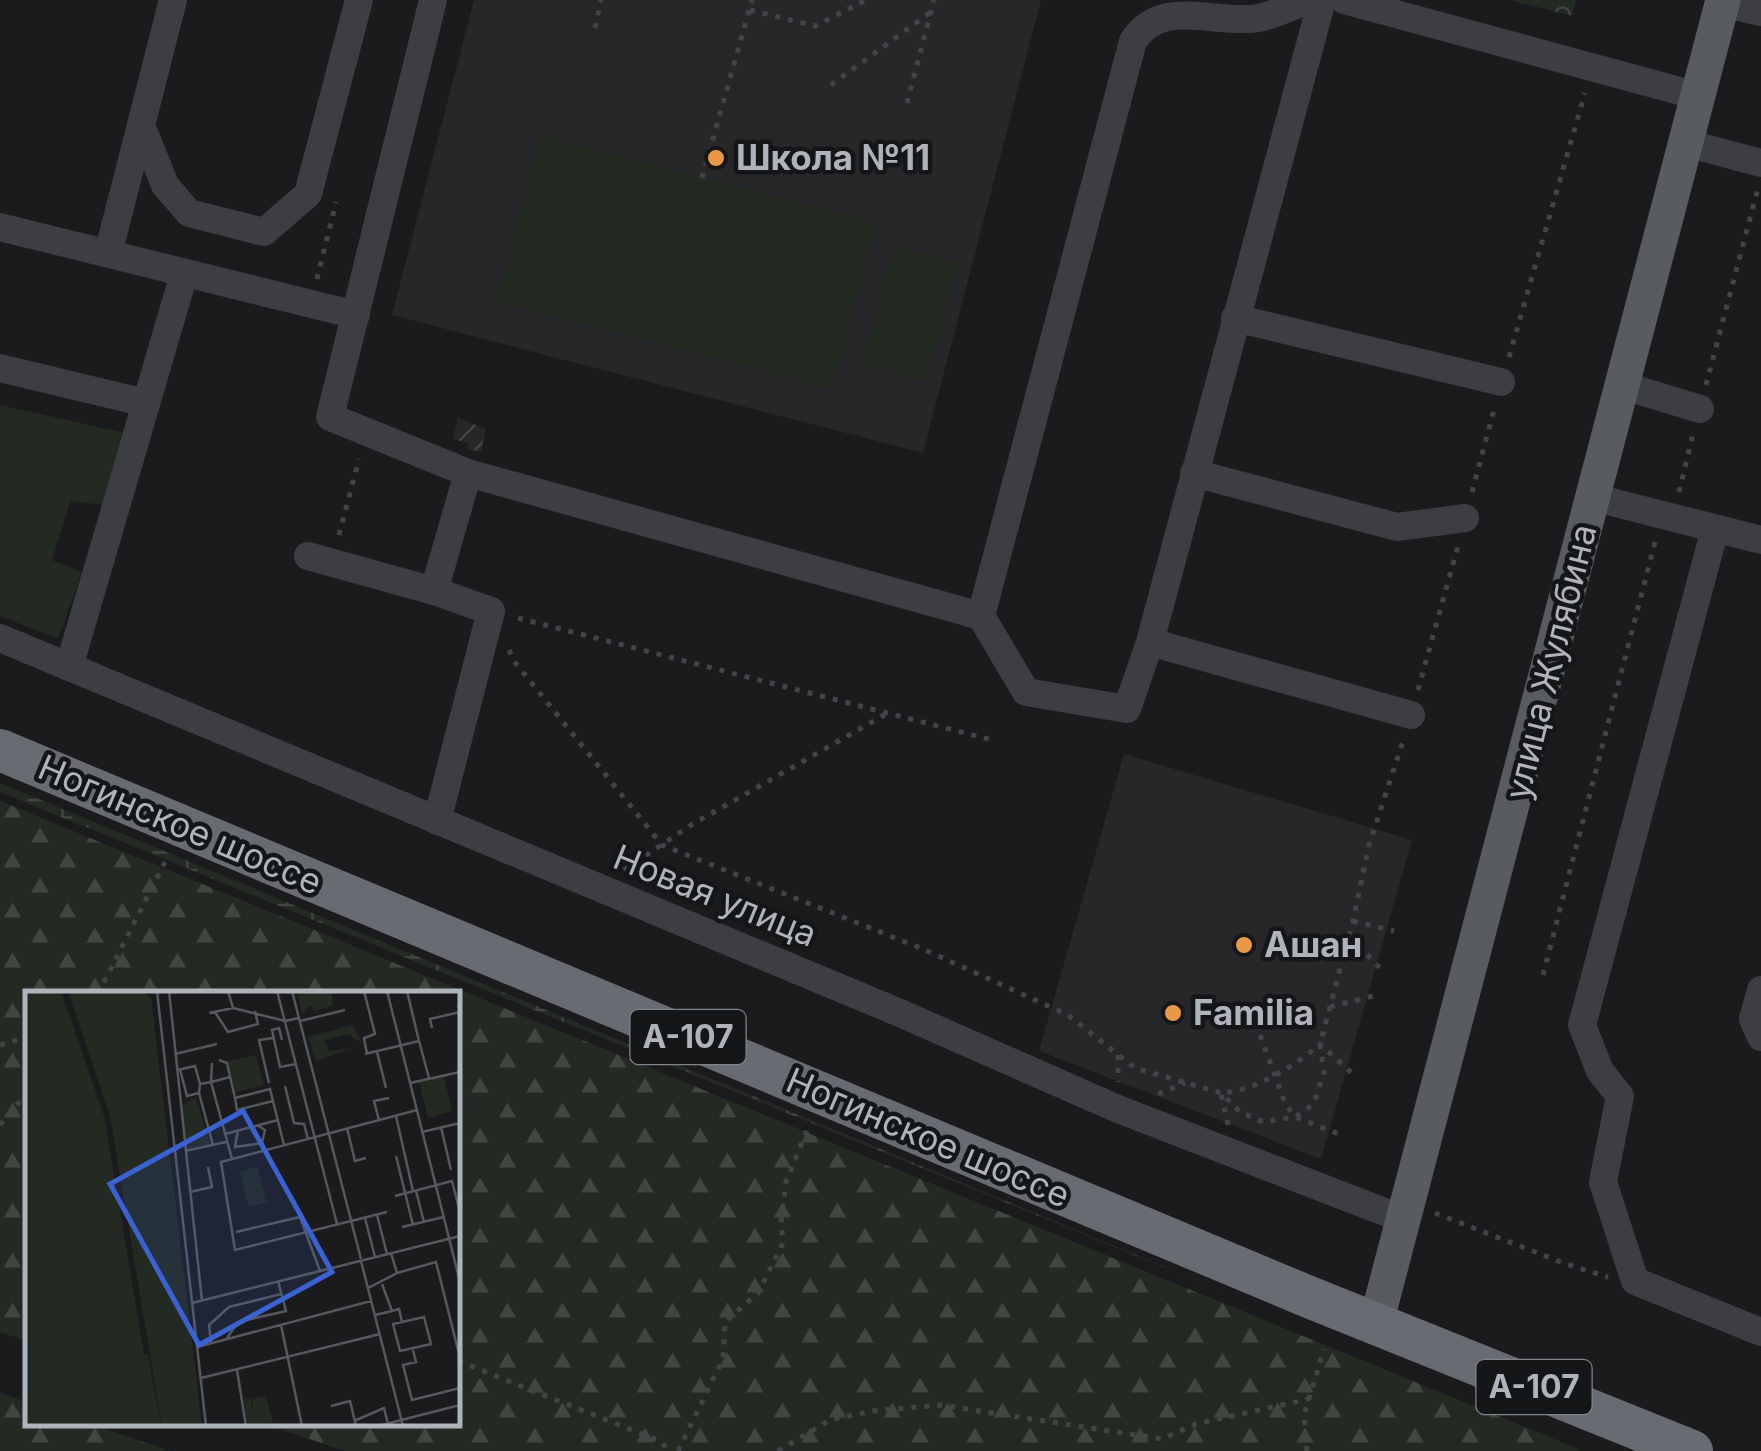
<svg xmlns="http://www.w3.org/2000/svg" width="1761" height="1451" viewBox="0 0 1761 1451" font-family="Inter,sans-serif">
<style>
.built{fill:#27272a}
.industrial{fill:url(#industrial-furrows)}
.grass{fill:#232a22}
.forest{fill:url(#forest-firs)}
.wetland{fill:url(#wetland-marsh)}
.park{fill:url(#park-crowns)}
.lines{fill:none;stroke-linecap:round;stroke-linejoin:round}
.path{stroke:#424548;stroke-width:5;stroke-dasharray:5 8;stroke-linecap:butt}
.minor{stroke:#3c3e41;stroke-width:28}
.major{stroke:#585b60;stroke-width:35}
.highway{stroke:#686c72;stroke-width:42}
.poi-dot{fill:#e99946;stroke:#151618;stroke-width:4}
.labels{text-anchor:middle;stroke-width:9;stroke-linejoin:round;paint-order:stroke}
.shield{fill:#151618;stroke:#80858a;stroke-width:2.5}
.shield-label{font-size:32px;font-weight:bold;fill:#aeb4bb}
.poi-label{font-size:35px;font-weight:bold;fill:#aeb4bb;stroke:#151618;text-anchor:start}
.street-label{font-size:35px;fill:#aeb4bb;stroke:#151618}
.inset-road{fill:none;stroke:#56585c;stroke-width:2.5}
.view{fill:#3a62d2;fill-opacity:0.15;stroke:#3a62d2;stroke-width:5}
.inset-edge{fill:none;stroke:#aeb4bb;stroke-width:5}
</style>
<defs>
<pattern id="industrial-furrows" width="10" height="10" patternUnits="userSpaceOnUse" patternTransform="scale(2.5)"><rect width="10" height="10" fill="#27272a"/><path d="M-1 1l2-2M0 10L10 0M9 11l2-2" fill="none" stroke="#444447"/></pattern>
<pattern id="forest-firs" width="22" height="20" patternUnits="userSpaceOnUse" patternTransform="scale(2.5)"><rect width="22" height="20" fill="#232a22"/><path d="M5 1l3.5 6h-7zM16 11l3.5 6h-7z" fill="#404640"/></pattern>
<pattern id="wetland-marsh" width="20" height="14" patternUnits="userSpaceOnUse" patternTransform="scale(2.5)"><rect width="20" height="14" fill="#232a22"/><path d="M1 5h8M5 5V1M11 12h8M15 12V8" fill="none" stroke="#404640"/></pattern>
<pattern id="park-crowns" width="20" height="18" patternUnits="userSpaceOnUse" patternTransform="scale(2.5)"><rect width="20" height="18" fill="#232a22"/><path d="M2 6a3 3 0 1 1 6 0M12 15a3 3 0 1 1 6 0" fill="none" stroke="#404640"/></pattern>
</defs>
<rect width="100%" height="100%" fill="#1b1b1d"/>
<path class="built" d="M474,0H1041L923,453L392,315Z
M1124,754L1412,840L1321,1159L1039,1051Z"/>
<path class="industrial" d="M458,418L486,429L481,452L468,449V443L453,439Z"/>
<path class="grass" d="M540,135L876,223L833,389L497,301Z
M893,246L958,263L927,381L863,364Z
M0,405L125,433L104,505L70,501L52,560L82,572L58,639L0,616Z"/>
<path class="forest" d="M0,801L1583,1451H345L265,1424H458V994H28L27,1341L0,1332Z
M0,1393L27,1402L28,1424H90L171,1451H0Z"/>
<path class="wetland" d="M0,783L1242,1299L0,792Z"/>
<path class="park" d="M1510,0H1576L1572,16Z"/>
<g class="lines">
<path class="path" d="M750,10L815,26L866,0
M595,28L601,0
M831,85L931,12
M907,103L934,0
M702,178L752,0
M317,279L336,202
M1509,357L1585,93
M1706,385L1758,188
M1472,492L1495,406
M1679,492L1693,434
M339,535L359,459
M518,618L996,741
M509,650L514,661L662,845L923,949L1068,1015L1135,1068L1221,1093L1240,1112L1263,1122L1295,1117L1311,1106L1316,1097L1324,1072L1320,1044L1353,921L1369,845L1404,738
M1418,690L1458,546
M624,870L691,825L886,714
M1353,921L1394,931
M1349,936L1383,971
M1543,975L1655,542
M98,994L166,860
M1330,1007L1377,995
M1260,1035L1285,1103L1295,1117L1339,1134
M0,1045L28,1037
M1118,1055V1082
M1158,1094L1185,1083
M0,1125L28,1092
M1228,1125L1221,1093C1255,1091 1295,1066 1320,1044L1355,1076
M1435,1213L1566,1264L1608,1277
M458,1361L662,1442L668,1451
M678,1451L723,1359L725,1322L758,1293L783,1243L781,1223L786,1182L807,1130
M778,1451L830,1420L872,1411L940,1405L1162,1439L1196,1424L1309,1399
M1307,1451L1304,1415L1324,1349"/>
<path class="minor" d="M433,0L330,417L468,473L981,616L1026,692L1127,709L1150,642L1322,0
M1344,0L1698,96
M1722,3L1761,12
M141,125L165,185L189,213L264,232L308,194L359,0
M1686,143L1761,163
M0,227L356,315
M108,254L173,0
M1235,318L1501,382
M0,368L146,403
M1621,385L1700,409
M1194,473L1397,527L1465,518
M1592,497L1761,540
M1715,529L1582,1025L1600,1071L1620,1096L1603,1182L1635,1281L1761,1332
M308,556L434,591L491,611L437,821
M434,591L468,473
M981,616L1133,41C1160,0 1205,21 1248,19C1268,19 1290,6 1309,0
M0,638L900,1013L1118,1109L1403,1219
M1150,642L1411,715
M69,667L184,274
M1761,990L1753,1019L1761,1037"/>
<path class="major" d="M1376,1323L1723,0"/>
<path class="highway" d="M0,750L1309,1297L1692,1451"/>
</g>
<g class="poi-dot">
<circle cx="716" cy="158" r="10"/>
<circle cx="1244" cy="945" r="10"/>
<circle cx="1173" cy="1013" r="10"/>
</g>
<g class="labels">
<g class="shield">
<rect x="630.5" y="1010" width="115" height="54" rx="8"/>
<rect x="1476.5" y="1360" width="115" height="54" rx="8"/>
</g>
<g class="shield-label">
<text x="688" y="1048">А-107</text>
<text x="1534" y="1398">А-107</text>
</g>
<g class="poi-label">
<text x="736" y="170">Школа №11</text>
<text x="1264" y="957">Ашан</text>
<text x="1193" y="1025">Familia</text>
</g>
<g class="street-label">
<text transform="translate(1551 662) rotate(-76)" y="12">улица Жулябина</text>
<text transform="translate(180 825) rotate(23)" y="12">Ногинское шоссе</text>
<text transform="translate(715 896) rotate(22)" y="12">Новая улица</text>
<text transform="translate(928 1138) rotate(23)" y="12">Ногинское шоссе</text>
</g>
</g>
<g transform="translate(25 991)">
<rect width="435" height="435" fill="#1b1b1d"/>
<path d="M171,106L185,153L162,158L157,115ZM233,176L242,211L224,216L215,180ZM241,405L248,431L223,435L219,407L226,409V421L228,408Z" fill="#232a22"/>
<path d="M0,0H36L79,125L121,375L0,435ZM43,0H116L126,7L177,435H137L85,125ZM272,0H307L308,14L290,21L285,14L277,24ZM328,34L337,52L323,43L300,49L304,60L329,57L291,70L283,46ZM231,64L239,94L211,101L203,70Z" fill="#232a22"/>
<path d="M419,86L427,120L403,127L394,91ZM123,363L136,435H0V375Z" fill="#232a22"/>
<path class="inset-road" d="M132,0L181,435M144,0L177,310M252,0L312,233M267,0L336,268M339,0L350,43L339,47L342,63M362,0L435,291M208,17L260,30L274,27M190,21L203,41L233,33L230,20M184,22L208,17L203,0M275,30L320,19M407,37L405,28L435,21L433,13M257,49L254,37L247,39L255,76L271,73M394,50L404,87M352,61L361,97M150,63L192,53M340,63L394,50L382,0M194,69L202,72L210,107L245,98L259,154M187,72L186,91L205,86M155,78L162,105L174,102L175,93M152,79L170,75L175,93L186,91L207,168M244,92L234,49L248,47M385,92L435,81M260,95L269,132L279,133L283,148M174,102L188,154M210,107L212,119L248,110M371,125L388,200M354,129L349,110L364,107M416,136L426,179M322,137L330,170L341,167M213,139L210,156L237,152L240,139L232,134M397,141L435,132M200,143L253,129M160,160L201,151M371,165L388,234M391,200L399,231M165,201L187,196L183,176M370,205L427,190L435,221M362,221L210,259L196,171L392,119M352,224L362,263M340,227L350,266M377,236L419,226M211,241L275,226L295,280M336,270L378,435M372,282L411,271L435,367M343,297L372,282L366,262M167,312L435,245M367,320L374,318L377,331L368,333L375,360L406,353L399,326L377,331M350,324L367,320L357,293M256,334L277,435M202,347L213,331L261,320L253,290M186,352L184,334L204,316L256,303M172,356L346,310M388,359L391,371L378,374L387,409L435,397M212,379L221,435M176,387L355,343M306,415L325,410L331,435M329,430L359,417L363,433M353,435L435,414"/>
<path class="view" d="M218,120L307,281L174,354L85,193Z"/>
<rect width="435" height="435" class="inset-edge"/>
</g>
</svg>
